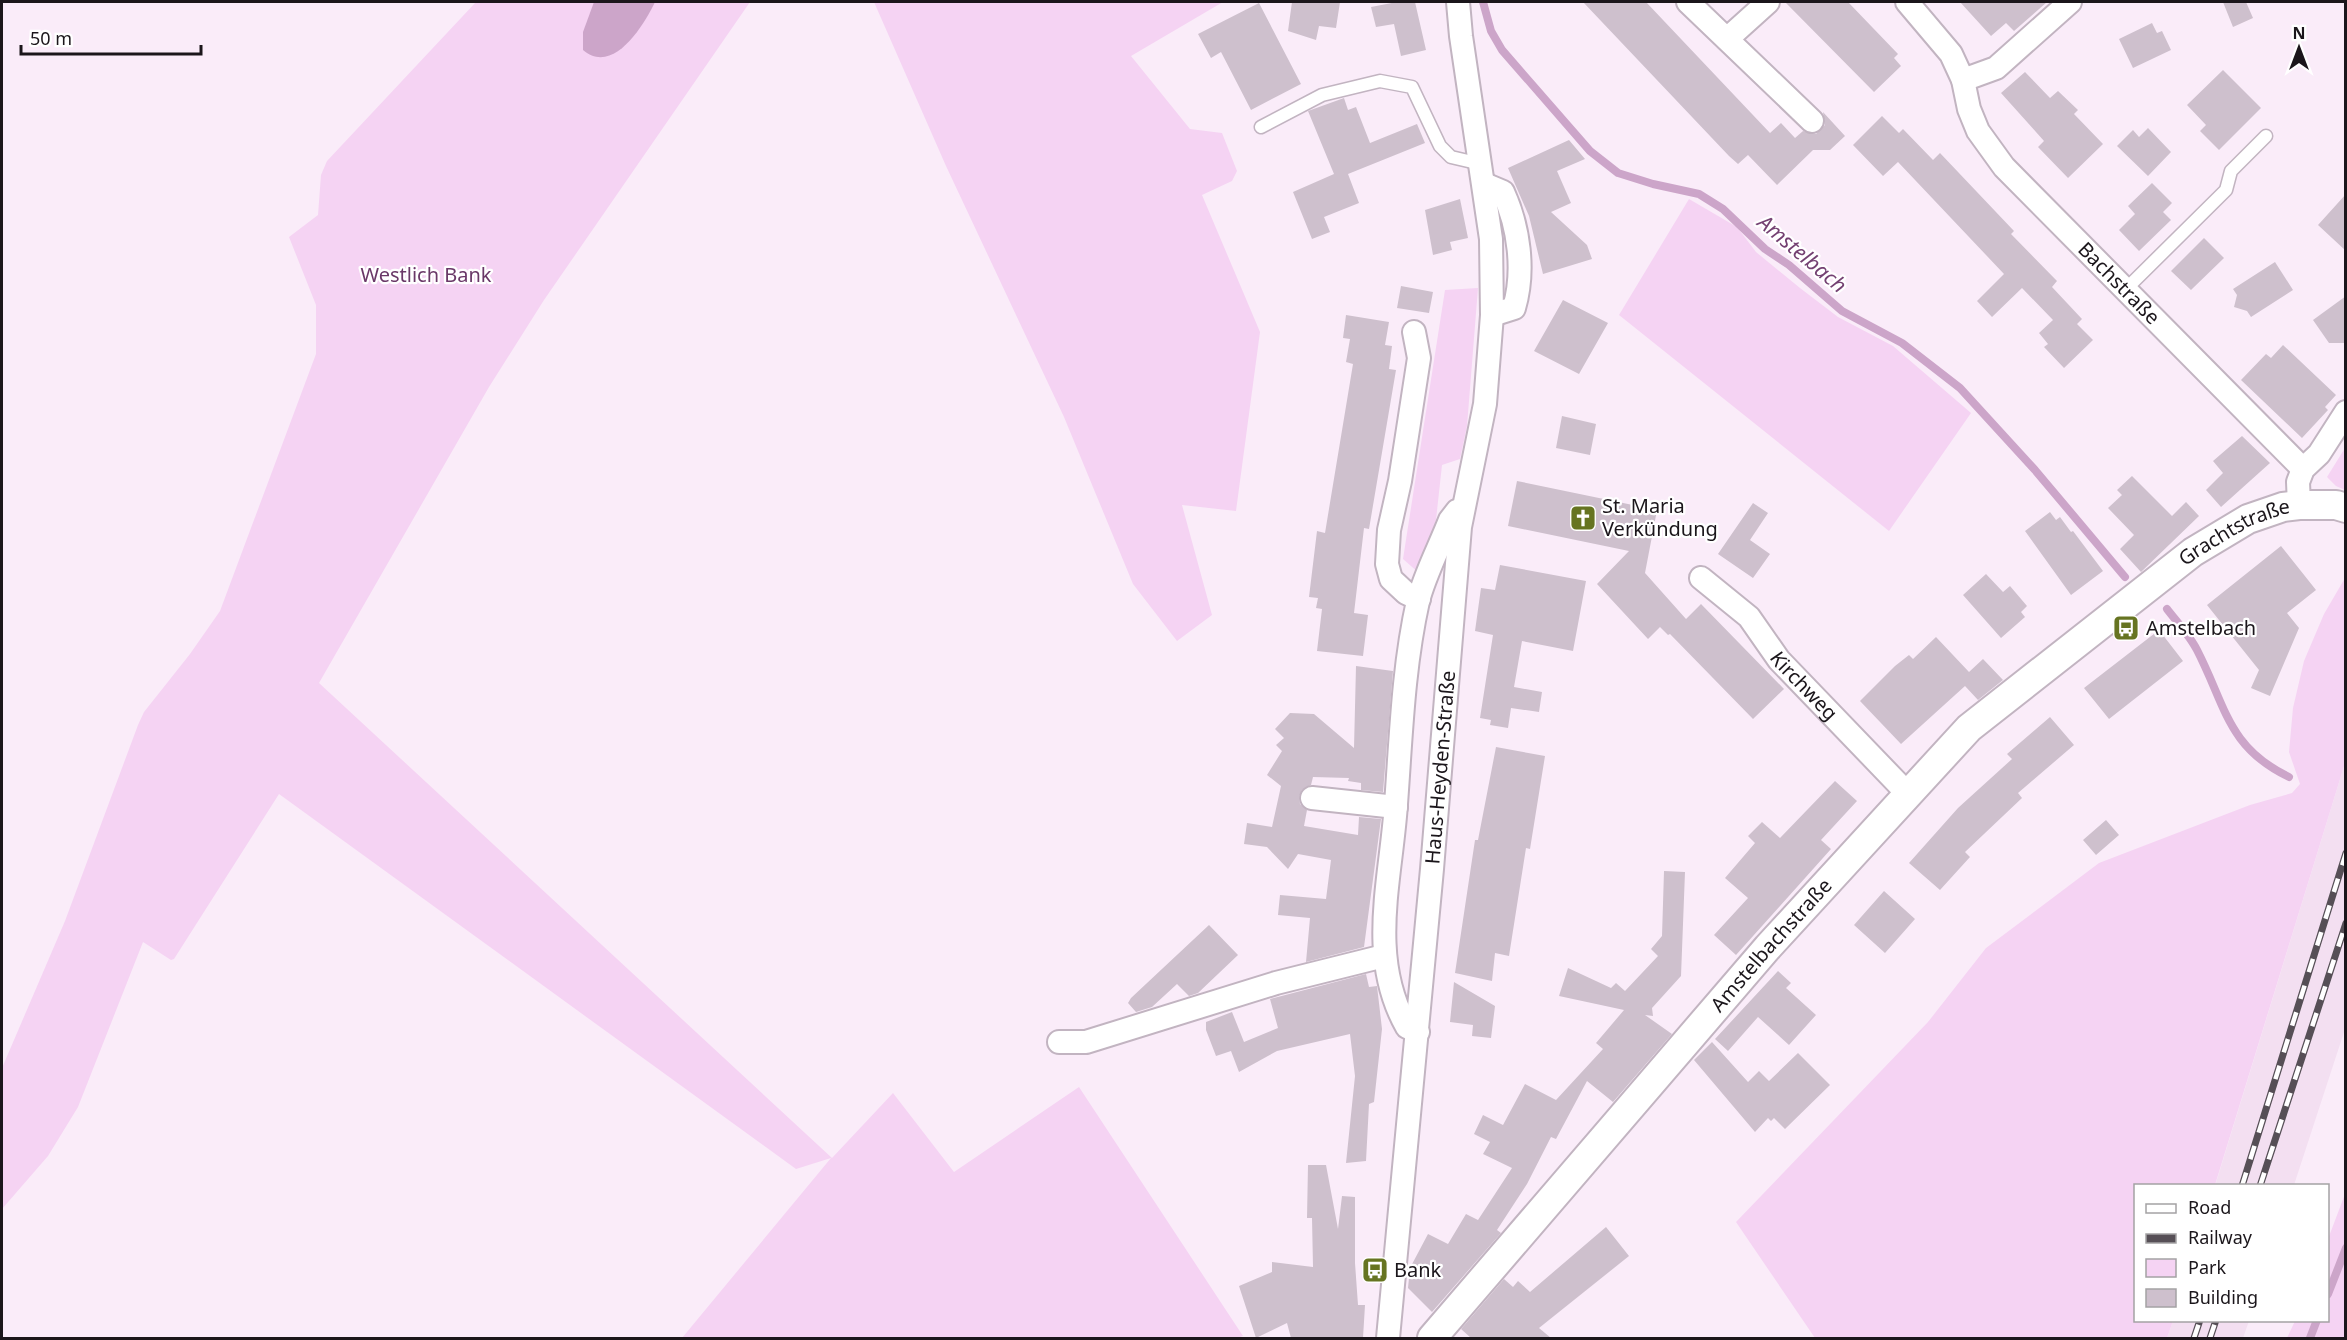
<svg xmlns="http://www.w3.org/2000/svg" width="2347" height="1340" viewBox="0 0 2347 1340" font-family="'Noto Sans',sans-serif">
<style>
.built{fill:#f3dff1}
.green{fill:#f5d3f3}
.water{fill:#cca5c9}
.lines{fill:none;stroke-linecap:round;stroke-linejoin:round}
.stream{stroke:#cca5c9;stroke-width:8}
.building{fill:#cec0cd}
.service-casing{stroke:#c2b4c1;stroke-width:15}
.minor-casing{stroke:#c2b4c1;stroke-width:26}
.tertiary-casing{stroke:#c2b4c1;stroke-width:32}
.service{stroke:#fff;stroke-width:12}
.minor{stroke:#fff;stroke-width:22}
.tertiary{stroke:#fff;stroke-width:28}
.rail-casing{stroke:#564f56;stroke-width:7}
.rail{stroke:#fff;stroke-width:4.5;stroke-dasharray:14;stroke-linecap:butt}
.labels{text-anchor:middle;stroke-width:4.5;stroke-linejoin:round;paint-order:stroke}
.park-label{font-size:20px;fill:#6a3868;stroke:#fff}
.street-label{font-size:20px;fill:#1b161b;stroke:#fff}
.poi-label{font-size:20px;fill:#1b161b;stroke:#fff;text-anchor:start}
.water-label{font-size:21px;font-style:italic;fill:#744172;stroke:#fff}
</style>
<rect width="100%" height="100%" fill="#faecf9"/>
<path class="built" d="M2345,763V1029L2294,1185L2215,1186Z
M2173,1321H2249L2243,1338H2167Z"/>
<path class="green" d="M476,2H750L544,300L489,387L319,683L832,1158L893,1093L954,1172L1079,1087L1243,1336L1237,1338H682L831,1158L796,1169L279,794L174,959L171,960L143,942L78,1107L48,1156L2,1209V1068L65,921L138,725L144,712L190,654L220,611L316,354V305L289,237L318,215L321,175L327,161Z
M874,2H1223L1131,56L1190,129L1222,133L1237,171L1232,181L1202,195L1260,332L1236,511L1182,505L1212,615L1177,641L1133,584L1064,417L946,166Z
M1689,199L1737,227L1756,252L1800,288L1838,317L1893,346L1971,413L1889,531L1619,315Z
M1478,288L1467,426L1460,459L1442,465L1436,520L1419,573L1403,559L1445,290Z
M2345,448V490L2336,486L2327,477Z
M2345,578V763L2215,1185L2136,1186V1320L2173,1321L2167,1338H1815L1736,1222L1928,1022L1986,948L2099,863L2250,805L2292,793L2300,784L2289,752L2293,708L2304,661L2324,614Z
M2345,1194V1338H2287L2295,1321L2328,1320V1239Z"/>
<path class="water" d="M594,2H655C644,25 613,76 583,50V32Z"/>
<g class="lines">
<path class="stream" d="M1483,2L1491,31L1502,50L1590,151L1618,173L1653,184L1699,194L1723,209L1765,249L1789,265L1842,311L1902,343L1960,388L2035,470L2125,577
M2167,609C2177,622 2190,636 2197,650C2226,706 2227,747 2289,777
M2328,1294L2346,1248
M2310,1338L2317,1320"/>
</g>
<path class="building" d="M1292,2H1340L1336,28L1319,26L1316,40L1288,31Z
M1397,2H1415L1426,50L1401,56L1394,24L1376,27L1371,7Z
M1583,2H1646L1770,133L1781,123L1795,138L1803,131L1816,134L1825,125L1823,112L1845,136L1830,150H1813L1777,185L1748,155L1738,164L1729,156Z
M1785,2H1848L1898,54L1894,58L1901,66L1874,92Z
M1960,2H2047L2014,31L2006,23L1991,36Z
M2223,2H2246L2253,18L2233,27Z
M1259,3L1301,84L1251,110L1221,52L1211,58L1198,34Z
M2152,23L2157,33L2162,31L2171,50L2133,68L2119,39Z
M2223,70L2261,108L2219,150L2200,131L2206,125L2187,105Z
M2025,72L2050,98L2058,91L2078,110L2074,114L2103,144L2068,178L2038,147L2044,141L2001,93Z
M1344,98L1348,110L1356,107L1370,143L1417,124L1425,143L1348,174L1359,203L1324,217L1330,232L1312,239L1293,192L1334,174L1308,111Z
M1882,116L1899,133L1903,129L1933,160L1940,153L2014,231L2011,234L2057,281L2052,287L2082,319L2077,324L2093,340L2064,368L2044,347L2048,344L2039,333L2053,320L2022,288L1992,317L1977,301L2004,274L1898,162L1883,176L1853,145Z
M2148,128L2171,152L2148,176L2117,146L2133,130L2139,137Z
M1569,140L1585,159L1557,171L1571,203L1551,212L1587,245L1592,259L1543,274L1529,216L1508,168Z
M2152,183L2172,203L2163,212L2171,220L2139,251L2119,230L2135,214L2128,206Z
M2346,194V251L2318,225Z
M1460,199L1468,238L1450,242L1452,250L1433,255L1425,210Z
M2204,238L2224,258L2191,290L2171,271Z
M2275,262L2293,290L2251,317L2247,311L2234,307L2237,295L2233,289Z
M1401,286L1433,292L1429,313L1397,308Z
M2346,296V343H2329L2313,320Z
M1563,300L1608,323L1579,374L1534,351Z
M1346,315L1389,322L1385,345L1392,346L1389,369L1396,370L1369,529L1364,528L1354,613L1368,615L1363,656L1317,651L1322,609L1316,608L1318,598L1309,597L1317,531L1325,533L1353,364L1346,362L1350,339L1343,338Z
M2283,345L2336,395L2325,407L2328,410L2302,438L2241,380L2266,354L2271,358Z
M1562,416L1596,424L1590,455L1556,448Z
M2242,436L2270,463L2221,507L2206,490L2223,473L2213,461Z
M2132,476L2172,516L2186,502L2199,516L2141,572L2120,549L2134,535L2108,508L2122,495L2117,490Z
M1517,481L1657,510L1645,573L1686,619L1701,604L1784,689L1753,719L1670,634L1668,635L1660,627L1648,639L1597,584L1629,551L1508,526Z
M1753,503L1768,513L1750,540L1770,554L1753,578L1718,554Z
M2050,512L2056,520L2060,517L2071,532L2073,531L2103,571L2071,595L2025,531Z
M2281,546L2316,590L2287,613L2299,628L2270,696L2251,688L2259,670L2207,605Z
M1500,565L1586,581L1573,651L1522,641L1514,687L1542,692L1539,712L1511,708L1508,728L1490,725L1491,720L1480,718L1493,635L1475,631L1481,588L1495,590Z
M1986,574L2003,592L2010,586L2027,606L2021,612L2025,617L2001,638L1963,595Z
M2159,630L2183,661L2109,719L2084,688Z
M1936,637L1969,672L1983,659L2003,680L1978,700L1965,686L1901,744L1860,701L1895,666L1909,655L1913,659Z
M1356,666L1393,671L1383,792L1361,790V783L1348,781L1349,778L1313,777L1311,785L1302,790L1299,797L1300,804L1307,810L1304,826L1358,835L1359,817L1381,819L1364,947L1306,962L1310,918L1278,915L1280,895L1326,899L1331,860L1298,854L1288,869L1267,847L1244,844L1247,823L1272,827L1281,786L1267,775L1282,751L1276,745L1284,738L1275,729L1290,713L1314,714L1354,748Z
M2050,717L2074,745L2018,793L2022,798L1965,852L1970,857L1940,890L1909,863L1958,808L2012,759L2007,754Z
M1496,747L1545,756L1530,849L1526,848L1509,956L1495,953L1492,981L1455,973L1475,840H1478Z
M1835,781L1857,801L1821,840L1831,849L1736,955L1714,935L1748,898L1725,878L1755,843L1748,836L1762,822L1780,838Z
M2106,820L2119,835L2096,855L2083,840Z
M1664,871L1685,872L1681,976L1652,1008L1653,1016L1645,1015L1672,1034L1613,1102L1587,1081L1556,1139L1551,1137L1527,1184L1497,1230L1501,1233L1432,1312L1408,1288L1410,1268L1428,1234L1448,1244L1466,1214L1478,1220L1512,1168L1483,1154L1490,1142L1474,1134L1483,1115L1503,1125L1525,1084L1556,1100L1603,1049L1596,1043L1624,1010L1559,996L1568,968L1611,988L1616,983L1625,991L1658,956L1651,949L1662,936Z
M1884,891L1915,919L1885,953L1854,925Z
M1209,925L1238,955L1198,993L1189,996L1177,984L1152,1007L1136,1012L1128,1003L1131,998Z
M1778,971L1791,983L1786,988L1816,1015L1789,1045L1758,1017L1728,1051L1715,1039Z
M1366,974L1369,987L1377,986L1382,1029L1374,1102L1369,1104L1366,1161L1346,1163L1355,1076L1350,1034L1277,1051L1239,1072L1231,1051L1216,1056L1206,1030V1022L1232,1012L1244,1042L1278,1028L1270,999Z
M1454,982L1495,1006L1491,1038L1472,1036L1473,1025L1450,1022Z
M1712,1042L1748,1082L1759,1071L1769,1081L1798,1053L1830,1085L1785,1129L1774,1118L1771,1121L1768,1118L1755,1132L1694,1060Z
M1308,1165H1326L1338,1229L1342,1196L1355,1197V1263L1358,1305H1365L1363,1338H1291L1287,1323L1256,1338L1239,1286L1272,1272V1262L1313,1267L1312,1218H1307Z
M1606,1227L1629,1256L1539,1328L1551,1338H1471L1461,1329L1504,1279L1513,1287L1518,1281L1530,1292Z"/>
<g class="lines">
<defs>
<path id="service" d="M1261,127L1322,95L1380,81L1412,87L1440,146L1451,157L1481,164
M2125,290L2226,190L2231,171L2266,136"/>
<g id="minor">
<path d="M1688,2L1812,121"/>
<path id="s1" d="M1907,2L1951,54L1963,80L1969,109L1978,131L2004,167L2303,469"/>
<path d="M1727,39L1768,2"/>
<path d="M1963,80L1996,68L2070,2"/>
<path d="M1484,184L1503,192C1519,227 1525,271 1514,308L1492,315"/>
<path d="M1414,332L1419,358L1400,481L1389,530L1387,564L1391,579L1406,593L1419,599"/>
<path d="M2299,505L2298,482L2303,469L2319,454L2346,412"/>
<path id="s2" d="M1701,578L1749,617L1779,660L1907,793"/>
<path d="M1312,798L1396,807"/>
<path d="M1418,1032L1407,1027C1367,957 1391,880 1396,804C1401,737 1403,668 1418,601C1425,574 1440,546 1450,520L1457,511"/>
<path d="M1059,1042H1086L1276,983L1384,956"/>
<path id="s3" d="M1388,1338L1432,869L1460,527L1485,404L1492,315L1491,239L1461,36L1458,2"/>
</g>
<g id="tertiary">
<path id="s4" d="M1432,1338L1768,947L1969,728L2193,552L2248,519L2283,507L2299,505H2336L2346,508"/>
</g>
</defs>
<use href="#service" class="service-casing"/>
<use href="#minor" class="minor-casing"/>
<use href="#tertiary" class="tertiary-casing"/>
<use href="#service" class="service"/>
<use href="#minor" class="minor"/>
<use href="#tertiary" class="tertiary"/>
<defs>
<path id="rail" d="M2242,1186L2346,853
M2260,1186L2346,923
M2194,1338L2200,1320
M2210,1338L2216,1320"/>
</defs>
<use href="#rail" class="rail-casing"/>
<use href="#rail" class="rail"/>
</g>
<defs>
<symbol id="church-square" viewBox="-11 -11 22 22"><rect x="-9" y="-9" width="18" height="18" rx="4" fill="#667421" stroke="#fff"/><path d="M-1.2-6h2.4v3.5h3.3v2.4h-3.3V6h-2.4V-.1h-3.3v-2.4h3.3Z" fill="#fff"/></symbol>
<symbol id="bus-square" viewBox="-11 -11 22 22"><rect x="-9" y="-9" width="18" height="18" rx="4" fill="#667421" stroke="#fff"/><path d="M-5-6H5V4H4V6H2V4H-2V6H-4V4H-5ZM-3.5-4V0h7V-4ZM-3.5 1.2v1.5H-2V1.2ZM2 1.2v1.5H3.5V1.2Z" fill="#fff"/></symbol>
</defs>
<g fill-rule="evenodd">
<use href="#church-square" x="1568" y="503" width="30" height="30"/>
<use href="#bus-square" x="2111" y="613" width="30" height="30"/>
<use href="#bus-square" x="1360" y="1255" width="30" height="30"/>
</g>
<g class="labels">
<g class="park-label">
<text x="426" y="282">Westlich Bank</text>
</g>
<g class="street-label">
<text dy="7" stroke="none"><textPath href="#s1" startOffset="358">Bachstraße</textPath></text>
<text dy="7" stroke="none"><textPath href="#s4" startOffset="1144">Grachtstraße</textPath></text>
<text dy="7" stroke="none"><textPath href="#s2" startOffset="150">Kirchweg</textPath></text>
<text dy="7" stroke="none"><textPath href="#s3" startOffset="573">Haus-Heyden-Straße</textPath></text>
<text dy="7" stroke="none"><textPath href="#s4" startOffset="519">Amstelbachstraße</textPath></text>
</g>
<g class="poi-label">
<text x="1602" y="513">St. Maria<tspan x="1602" dy="23">Verkündung</tspan></text>
<text x="2146" y="635">Amstelbach</text>
<text x="1394" y="1277">Bank</text>
</g>
<g class="water-label">
<text transform="translate(1802 254) rotate(40)" y="7">Amstelbach</text>
</g>
</g>
<rect width="2347" height="1340" fill="none" stroke="#1b161b" stroke-width="6"/>
<rect x="2134" y="1184" width="195" height="138" fill="#ffffff" stroke="#a4a2a4" stroke-width="1.5"/>
<rect x="2146" y="1204" width="30" height="9" fill="#ffffff" stroke="#a4a2a4" stroke-width="1.5"/>
<text x="2188" y="1214" font-size="18" fill="#1b161b">Road</text>
<rect x="2146" y="1234" width="30" height="9" fill="#564f56" stroke="#a4a2a4" stroke-width="1.5"/>
<text x="2188" y="1244" font-size="18" fill="#1b161b">Railway</text>
<rect x="2146" y="1259" width="30" height="18" fill="#f5d3f3" stroke="#a4a2a4" stroke-width="1.5"/>
<text x="2188" y="1274" font-size="18" fill="#1b161b">Park</text>
<rect x="2146" y="1289" width="30" height="18" fill="#cec0cd" stroke="#a4a2a4" stroke-width="1.5"/>
<text x="2188" y="1304" font-size="18" fill="#1b161b">Building</text>
<g transform="translate(2299 48)" stroke="#ffffff" stroke-width="4.5" paint-order="stroke">
<path d="M0-4.5L10 22L0 15L-10 22Z" fill="#1b161b"/>
<text y="-9" font-size="16" font-weight="bold" text-anchor="middle" fill="#1b161b">N</text>
</g>
<path d="M21 45v9h180v-9" fill="none" stroke="#1b161b" stroke-width="3"/>
<text x="30" y="45" font-size="18" fill="#1b161b" stroke="#ffffff" stroke-width="4.5" paint-order="stroke">50 m</text>
</svg>
